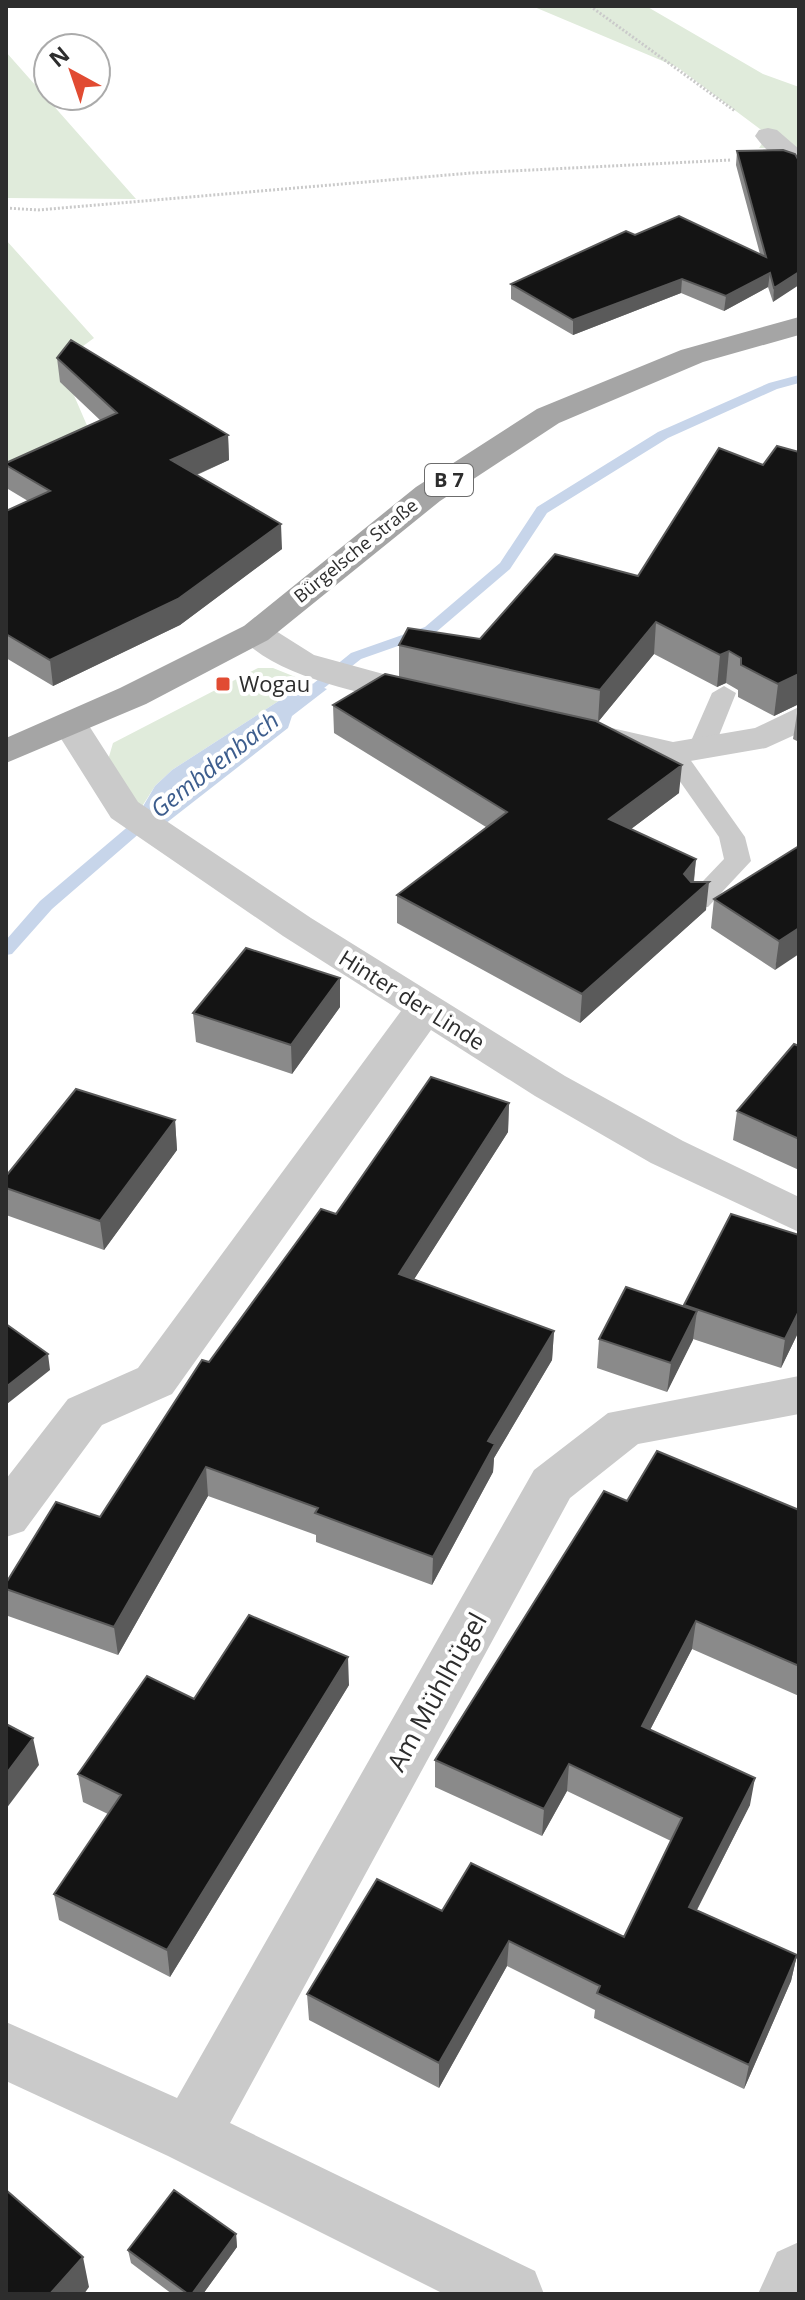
<svg xmlns="http://www.w3.org/2000/svg" width="805" height="2300" viewBox="0 0 805 2300" font-family="'Open Sans',sans-serif">
<style>
.green{fill:#e0ebdb}
.water{fill:#c7d5ea}
.lines{fill:none;stroke-linecap:round;stroke-linejoin:round}
.stream{fill:#c7d5ea;fill-rule:evenodd}
.path{stroke:#cacaca;stroke-width:3;stroke-dasharray:2 2;stroke-linecap:butt}
.lane{fill:#cacaca;fill-rule:evenodd}
.street{fill:#cacaca;fill-rule:evenodd}
.primary{fill:#a5a5a5;fill-rule:evenodd}
.wall{fill:#8a8a8a}
.shaded-wall{fill:#5a5a5a}
.building{fill:#141414;stroke:#5a5a5a;stroke-width:2}
.poi-dot{fill:#e14b32;stroke:#fff;stroke-width:3}
.labels{text-anchor:middle;stroke-width:8;stroke-linejoin:round;paint-order:stroke}
.far-street-label{font-size:18px;fill:#2d2d2d;stroke:#fff}
.shield{fill:#fff;stroke:#6c6c6c;stroke-width:2}
.shield-label{font-size:20px;font-weight:bold;fill:#2d2d2d}
.poi-label{font-size:22px;fill:#2d2d2d;stroke:#fff;text-anchor:start}
.street-label{font-size:22px;fill:#2d2d2d;stroke:#fff}
.water-label{font-size:24px;font-style:italic;fill:#3d5d8d;stroke:#fff}
.near-street-label{font-size:26px;fill:#2d2d2d;stroke:#fff}
</style>
<rect width="100%" height="100%" fill="#fff"/>
<path class="green" d="M532,6H646L763,74L799,87V147L759,148L768,135L677,67Z
M6,52L136,199L6,198Z
M6,240L94,338L60,363L95,444L6,476Z
M258,668H273L308,682L172,770L155,786L141,808L108,760L113,743Z"/>
<path class="water" d="M308,682L327,689L292,716L288,728L165,824L142,808L155,786L172,770Z"/>
<g class="lines">
<path class="stream" d="M799,375V383L777,389L668,438L547,513L510,569L435,633L361,659L305,703H295L293,700L351,653L425,627L500,563L537,507L658,432L769,383Z
M150,811L158,816L156,819L52,909L12,954L6,955V940L40,901L144,813Z"/>
<path class="path" d="M590,6L735,111
M6,208L38,210L471,173L731,160"/>
<path class="lane" d="M724,686L736,693L714,748L710,753H692L688,748L712,693Z
M673,745L682,748L745,837L751,861L708,907H688L684,901L724,859L719,837L660,753Z"/>
<path class="street" d="M768,128L777,130L799,149V165C781,165 765,150 755,136L759,130Z
M256,622L268,626L314,655L438,689L443,697L438,705L425,708C373,695 270,678 238,633L244,626Z
M799,707V733L766,748L673,764L577,742L572,734L577,726L590,723L673,742L755,728Z
M71,715L84,718L138,802L311,918L565,1076L683,1141L799,1197V1232L651,1163L535,1096L431,1030L172,1394L102,1425L24,1531L6,1537V1479L68,1399L138,1368L401,1011L283,936L111,818L53,726L58,718Z
M799,1376V1414L638,1444L570,1498L230,2123L535,2271L544,2294H444L168,2156L6,2081V2022L177,2098L534,1470L608,1413Z
M799,2242V2294H758L777,2252Z"/>
<path class="primary" d="M799,317V335L703,362L559,423L440,501L268,640L146,704L6,763V738L120,688L244,626L416,487L537,409L681,350Z"/>
</g>
<path class="wall" d="M737,151L795,154L773,302L768,287L724,311L681,293L573,335L511,299V284L635,235L760,254L736,165Z
M57,358L228,435L229,460L197,475L282,549L180,625L53,686L6,658V511L28,501L8,489L6,463L101,421L60,382Z
M719,448L799,704L774,716L738,697V690L726,683L717,687L654,654L598,722L679,793L631,829L696,859L694,882L706,910L580,1023L397,923V895L486,827L334,733L333,705L399,677V645L480,639L638,576Z
M799,706V742L793,739L798,707Z
M799,846L775,970L711,928L714,899Z
M340,978V1007L292,1074L196,1042L193,1013Z
M799,1046V1170L733,1140L737,1111Z
M509,1103L508,1132L414,1279L554,1331L552,1360L494,1458L493,1472L432,1585L316,1542V1535L208,1496L118,1655L8,1616L6,1605V1583L100,1517L209,1362L336,1214Z
M175,1120L177,1150L104,1250L6,1215V1176Z
M799,1235V1336L797,1335L781,1368L693,1339L667,1392L597,1368L599,1339L684,1307V1305Z
M627,1501L799,1510V1696L692,1649L650,1730L750,1805L697,1910L797,1955L791,1981L744,2089L594,2018L595,2010L507,1966L439,2088L309,2020L307,1994L442,1911L624,1937L671,1841L567,1791L542,1836L435,1787V1760Z
M349,1685L170,1977L59,1920L54,1894L108,1814L83,1802L78,1774L194,1699Z
M236,2234L237,2247L203,2294H172L131,2263L128,2250Z"/>
<path class="shaded-wall" d="M799,272V285L773,302L774,288Z
M770,273L768,287L724,311L726,296Z
M682,279L681,293L573,335V320Z
M228,435L229,460L173,485L171,460Z
M281,524L282,549L180,625L53,686L50,660Z
M656,622L654,654L598,722L600,690Z
M729,651L726,683L717,687L720,655Z
M799,674V704L774,716L778,684Z
M682,765L679,793L607,847L609,819Z
M696,859L693,887L684,874Z
M709,882L706,910L580,1023L582,994Z
M799,928V954L775,970L779,941Z
M340,978V1007L292,1074L291,1045Z
M509,1103L508,1132L399,1303V1274Z
M175,1120L177,1150L104,1250L100,1221Z
M697,1311L693,1340L667,1392L671,1363Z
M799,1311L797,1335L781,1368L785,1339Z
M554,1331L552,1360L494,1458L493,1472L432,1585L433,1557L488,1441Z
M48,1354L50,1370L7,1404L6,1387Z
M206,1467L208,1496L118,1655L114,1627Z
M696,1621L692,1649L638,1753L642,1726Z
M348,1657L349,1685L170,1977L167,1950Z
M33,1738L39,1765L6,1809V1774Z
M569,1764L567,1791L542,1836L544,1809Z
M755,1778L750,1805L685,1933L689,1907Z
M509,1941L507,1966L439,2088V2063Z
M797,1955L791,1981L744,2089L749,2065Z
M236,2234L237,2247L203,2294H192Z
M83,2257L89,2287L84,2294H50Z"/>
<path class="building" d="M783,150L795,154L798,159H799V272L774,288L770,273L726,296L682,279L573,320L511,284L626,231L635,235L679,216L766,257L737,151Z
M71,340L228,435L171,460L281,524L178,599L50,660L6,634V511L50,491L6,465V463L117,413L57,358Z
M777,446L799,452V674L778,684L741,665V658L729,651L720,655L656,622L600,690L399,645L408,628L480,639L555,554L638,576L719,448L763,465Z
M385,674L596,721L682,765L609,819L696,859L684,874L691,882H709L582,994L397,895L507,812L333,705Z
M799,846V928L779,941L714,899Z
M246,948L340,978L291,1045L193,1013Z
M794,1044L799,1046V1139L737,1111Z
M431,1077L509,1103L399,1274L554,1331L488,1441L495,1444L433,1557L315,1513L318,1508L206,1467L114,1627L6,1589V1583L56,1502L100,1517L202,1360L209,1362L321,1209L336,1214Z
M76,1089L175,1120L100,1221L6,1188V1176Z
M731,1214L799,1235V1311L785,1339L684,1305Z
M626,1287L697,1311L671,1363L599,1339Z
M6,1324L48,1354L6,1387Z
M657,1451L799,1510V1666L696,1621L642,1726L755,1778L689,1907L797,1955L749,2065L597,1993L600,1986L509,1941L439,2063L307,1994L377,1879L442,1911L471,1863L624,1937L682,1818L569,1764L544,1809L435,1760L604,1491L627,1501Z
M249,1615L348,1657L167,1950L54,1894L121,1795L78,1774L147,1676L194,1699Z
M6,1724L33,1738L6,1774Z
M6,2190L83,2257L50,2294H6Z
M174,2190L236,2234L192,2294H188L128,2250Z"/>
<rect class="poi-dot" x="215" y="676" width="16" height="16" rx="4"/>
<g class="labels">
<g class="far-street-label">
<text transform="translate(356 551) rotate(-39)" y="6">Bürgelsche Straße</text>
</g>
<rect class="shield" x="425" y="464" width="48" height="32" rx="6"/>
<g class="shield-label">
<text x="449" y="487">B 7</text>
</g>
<g class="poi-label">
<text x="239" y="692">Wogau</text>
</g>
<g class="street-label">
<text transform="translate(412 1000) rotate(32)" y="8">Hinter der Linde</text>
</g>
<g class="water-label">
<text transform="translate(215 765) rotate(-38)" y="8">Gembdenbach</text>
</g>
<g class="near-street-label">
<text transform="translate(437 1692) rotate(-61)" y="9">Am Mühlhügel</text>
</g>
</g>
<rect width="805" height="2300" fill="none" stroke="#2d2d2d" stroke-width="16"/>
<g transform="translate(72 72) rotate(320)"><circle r="38" fill="#ffffff" stroke="#ababab" stroke-width="2"/>
<path d="M0-6L14 30L0 20L-14 30Z" fill="#e14b32"/>
<text y="-12" font-size="22" font-weight="bold" text-anchor="middle" fill="#2d2d2d">N</text>
</g>
</svg>
